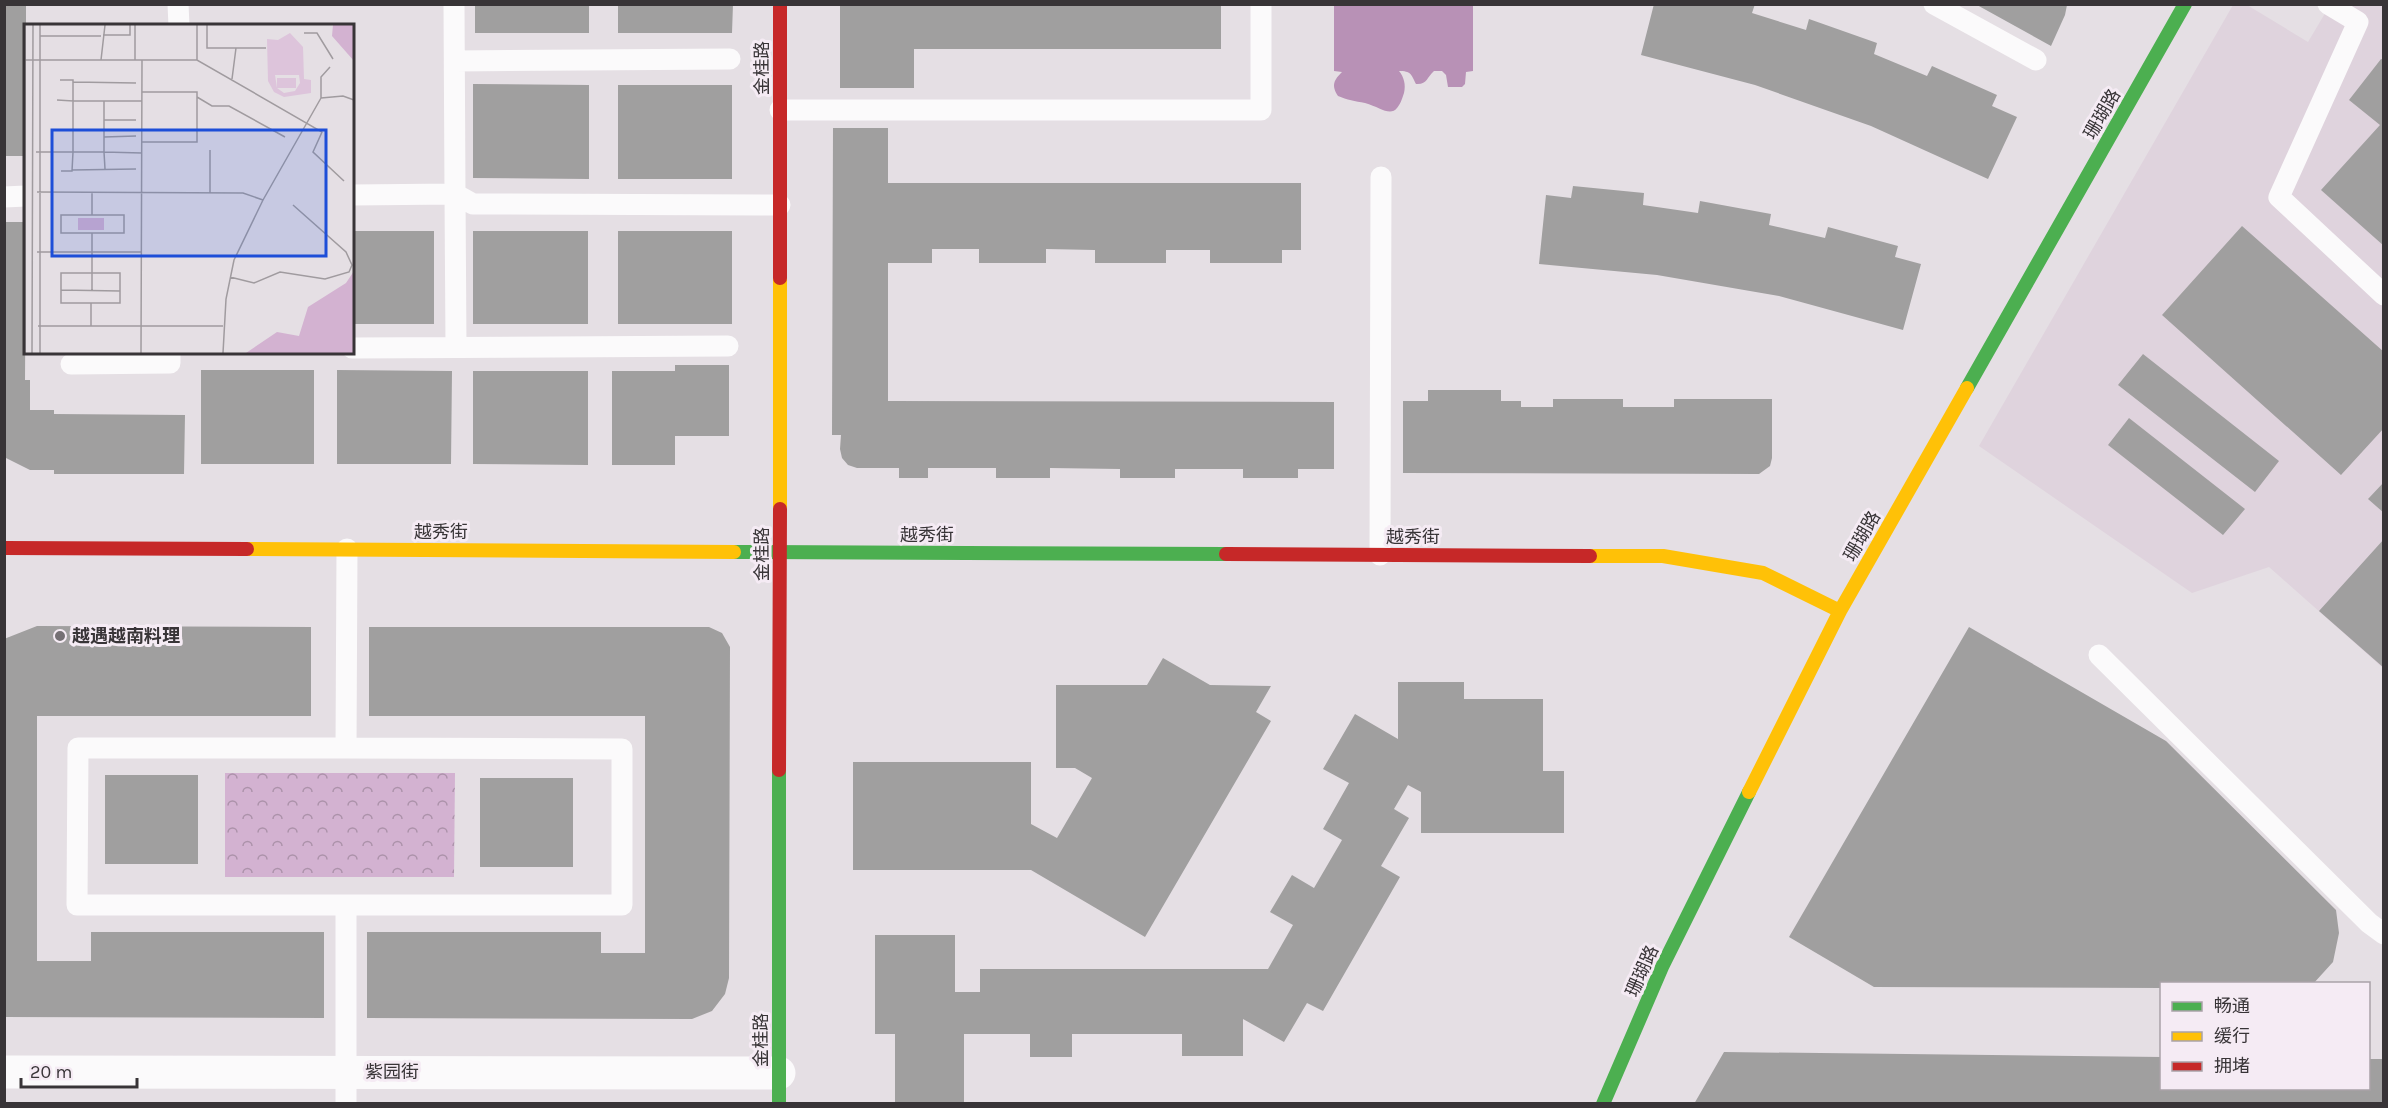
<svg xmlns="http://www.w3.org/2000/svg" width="2388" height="1108" viewBox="0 0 2388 1108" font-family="Karla,'Noto Sans SC',sans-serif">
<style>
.built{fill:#dfd3dd}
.forest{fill:url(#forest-crowns)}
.water{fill:#b891b6}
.building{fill:#a09f9f}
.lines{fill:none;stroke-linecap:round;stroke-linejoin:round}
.lane{stroke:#fbfafb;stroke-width:21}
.street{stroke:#fbfafb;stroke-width:33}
.fast{stroke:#4caf50;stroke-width:14}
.slow{stroke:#ffc107;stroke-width:14}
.jam{stroke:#c62828;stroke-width:14}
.poi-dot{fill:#757074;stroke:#f5ebf4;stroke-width:2}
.labels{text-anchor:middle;stroke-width:6;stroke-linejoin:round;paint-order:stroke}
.street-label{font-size:18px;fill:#383437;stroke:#f5ebf4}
.poi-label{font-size:18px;font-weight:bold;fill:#383437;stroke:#f5ebf4;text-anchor:start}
.inset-road{fill:none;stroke:#a09b9f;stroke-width:1.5}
.view{fill:#1d4ed8;fill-opacity:0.15;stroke:#1d4ed8;stroke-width:3}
.inset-edge{fill:none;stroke:#383437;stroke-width:3}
</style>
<defs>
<pattern id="forest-crowns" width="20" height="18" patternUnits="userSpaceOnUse" patternTransform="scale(1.5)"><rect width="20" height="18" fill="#d3b2d1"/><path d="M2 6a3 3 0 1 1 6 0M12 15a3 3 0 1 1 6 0" fill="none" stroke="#ac92aa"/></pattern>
</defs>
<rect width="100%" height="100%" fill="#e5dfe4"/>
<path class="built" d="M2233,5H2247L2308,42L2330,5H2383V668L2269,567L2192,593L1979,446Z"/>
<path class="forest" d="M225,773H455L454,877H225Z"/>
<path class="water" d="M1334,5H1473V71L1466,72L1465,84L1462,87H1448L1446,75L1442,71H1434C1427,77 1427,85 1416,84C1411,74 1411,71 1399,71C1404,77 1406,85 1404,93C1395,123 1386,109 1365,103C1355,101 1347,100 1338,96C1331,85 1334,80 1342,72L1334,71Z"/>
<path class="building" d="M475,4H589V33H475Z
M618,4H733L732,33H618Z
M840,4H1221V49H914V88H840Z
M1654,4H1755L1752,13L1806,30L1809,19L1877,43L1874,54L1927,76L1932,66L1997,95L1992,106L2017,117L1988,179L1871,126L1755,85L1641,55Z
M4,5H26V156H4Z
M1977,5H2067L2065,15L2051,46Z
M2381,59L2384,60V246L2321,190L2380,125L2349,100Z
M473,84L589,85V179L473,178Z
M618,85H732V179H618Z
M833,128H888V183H1301V250H1282V263H1210V250H1166V263H1095V250L1046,249V263H979V249H932V263H888V401L1334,402V469H1298V478H1243V469H1175V478H1120V469L1050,468V478H996V468H928V478H899V468H857L848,465L842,458L840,449L841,435H832Z
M1573,186L1644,193L1643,205L1698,213L1700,201L1771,214L1769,225L1825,238L1828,227L1898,246L1895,257L1921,264L1903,330L1779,296L1657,275L1539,264L1546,195L1571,198Z
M4,222H26L25,380H30V410H54V414L185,415L184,474H54V470H30L4,457Z
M2242,226L2384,352V428L2341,475L2162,315Z
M352,231H434V324H352Z
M473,231H588V324H473Z
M618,231H732V324H618Z
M2143,354L2279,461L2255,492L2118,385Z
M675,365H729V436H675V465H612V371H675Z
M201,370H314V464H201Z
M337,370L452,371L451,464H337Z
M473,371H588V465L473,464Z
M1428,390H1501V401H1521V407H1553V399H1623V407H1674V399H1772V458L1770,466L1759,474L1403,473V401H1428Z
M2129,418L2245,509L2223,535L2108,445Z
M2384,482V513L2368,499Z
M2384,539V668L2319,611Z
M37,626L311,627V716H37V961H91V932H324V1018L4,1017V639Z
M369,627H709L722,633L730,647L729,978L725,994L712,1011L692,1019L367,1018V932H601V953H645V716H369Z
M1969,627L2166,741L2336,910L2339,933L2333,962L2313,984H2162V988L1874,987L1789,937Z
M1163,658L1210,685L1271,686L1256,712L1271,721L1145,937L1031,870H853V762H1031V824L1057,838L1092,778L1075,768H1056V685H1147Z
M1398,682H1464V699H1543V771H1564V833H1421V792L1408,785L1394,809L1409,818L1381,866L1400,877L1323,1011L1307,1003L1284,1042L1243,1019V1056H1182V1034H1072V1057H1030V1034H964V1104H895V1034H875V935H955V992H980V969H1268L1293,925L1270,912L1292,875L1314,888L1342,840L1323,829L1349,783L1323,769L1355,714L1398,739Z
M105,775H198V864H105Z
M480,778H573V867H480Z
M1724,1052L2162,1057V1088H2368V1059H2384V1104H1694Z"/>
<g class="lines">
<path class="lane" d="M178,4L179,26
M1934,4L2036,60
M2328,4L2358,22L2279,197L2384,295
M455,61L730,59
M780,110H1261V4
M352,195L455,194L454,4
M4,197L26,196
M456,347L455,194L473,204L780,205
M352,348L728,346
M71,364L170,363V352
M1380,555L1381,177
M2099,655L2369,923L2384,934
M346,905H77L78,748H346L347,549
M346,1104V905H622V749L346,748"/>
<path class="street" d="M4,1072L779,1073"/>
<path class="fast" d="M1967,388L2185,4
M734,552L1226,554
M779,1104V770
M1603,1104L1662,967L1749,792"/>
<path class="slow" d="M780,509V278
M247,549L734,552
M1590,556H1663L1763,573L1840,611
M1749,792L1840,611L1967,388"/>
<path class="jam" d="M780,278V4
M4,548L247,549
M1226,554L1590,556
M779,770L780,509"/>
</g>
<circle class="poi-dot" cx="60" cy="636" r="6"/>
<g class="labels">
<g class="street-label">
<text transform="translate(762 68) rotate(-90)" y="6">金桂路</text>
<text transform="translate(2102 114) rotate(-60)" y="6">珊瑚路</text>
<text x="441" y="538">越秀街</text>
<text x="927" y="541">越秀街</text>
<text transform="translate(1862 536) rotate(-60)" y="6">珊瑚路</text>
<text x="1413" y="543">越秀街</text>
<text transform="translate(762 554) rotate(-90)" y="6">金桂路</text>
<text transform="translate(1642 971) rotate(-66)" y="6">珊瑚路</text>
<text transform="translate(761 1040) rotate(-90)" y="6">金桂路</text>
<text x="392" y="1078">紫园街</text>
</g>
<g class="poi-label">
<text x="72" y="642">越遇越南料理</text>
</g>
</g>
<g transform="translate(24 24)">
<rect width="330" height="330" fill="#e5dfe4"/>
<path d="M309,1H330V37L308,12ZM54,194H80V206H54ZM330,247V329H222L253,308L275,312L284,283L322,259Z" fill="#d3b2d1"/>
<path d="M266,9L279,23L280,55L287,56V69L260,73L250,68L244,57L243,15L254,16ZM251,51H275L276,59L271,67L260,69L253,64H272V54H253V64Z" fill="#ddc4db" fill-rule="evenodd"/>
<path class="inset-road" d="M111,1V36M183,1V24H242M280,9H293L309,35M79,11H106V1M16,12H77M0,36H173L298,108L289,128L320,157M77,36L81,1M173,36V1M208,55L212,24M49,58L112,59M173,73L188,82H205L261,113M297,74V53L306,43M297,74L319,72L330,76M33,76L49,77V56H36M80,77H118M80,96H112M80,113L112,112M118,118H173V68H118M12,128H80V77H49V128L48,147H37M81,145L80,128L118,129M48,146L112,145M13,168L219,169L239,176M186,169V126M68,209H37V191H68V169M13,228H118M37,249H96V279H37ZM206,253L230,259L256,248L301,255L325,248L328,241L322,228L269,181M37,266L96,267M68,267V209H100V191H68M14,302H199M67,302V279M1,329V1M8,329L9,1M16,329V1M117,329L118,36M199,329L202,275L210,236L239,176L297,74"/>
<path class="view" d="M28,106H302V232H28Z"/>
<rect width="330" height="330" class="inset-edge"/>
</g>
<rect width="2388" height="1108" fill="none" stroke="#383437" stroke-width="12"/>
<rect x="2160" y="982" width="210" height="108" fill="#f5ebf4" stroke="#a9a2a8" stroke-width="1.5"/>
<rect x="2172" y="1002" width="30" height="9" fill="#4caf50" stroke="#a9a2a8" stroke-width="1.5"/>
<text x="2214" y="1012" font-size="18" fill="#383437">畅通</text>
<rect x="2172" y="1032" width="30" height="9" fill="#ffc107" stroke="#a9a2a8" stroke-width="1.5"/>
<text x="2214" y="1042" font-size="18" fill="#383437">缓行</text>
<rect x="2172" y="1062" width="30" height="9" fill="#c62828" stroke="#a9a2a8" stroke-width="1.5"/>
<text x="2214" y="1072" font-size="18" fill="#383437">拥堵</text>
<path d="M21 1078v9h116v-9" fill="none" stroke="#383437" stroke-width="3"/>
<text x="30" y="1078" font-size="18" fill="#383437" stroke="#f5ebf4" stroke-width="4.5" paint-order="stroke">20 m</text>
</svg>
